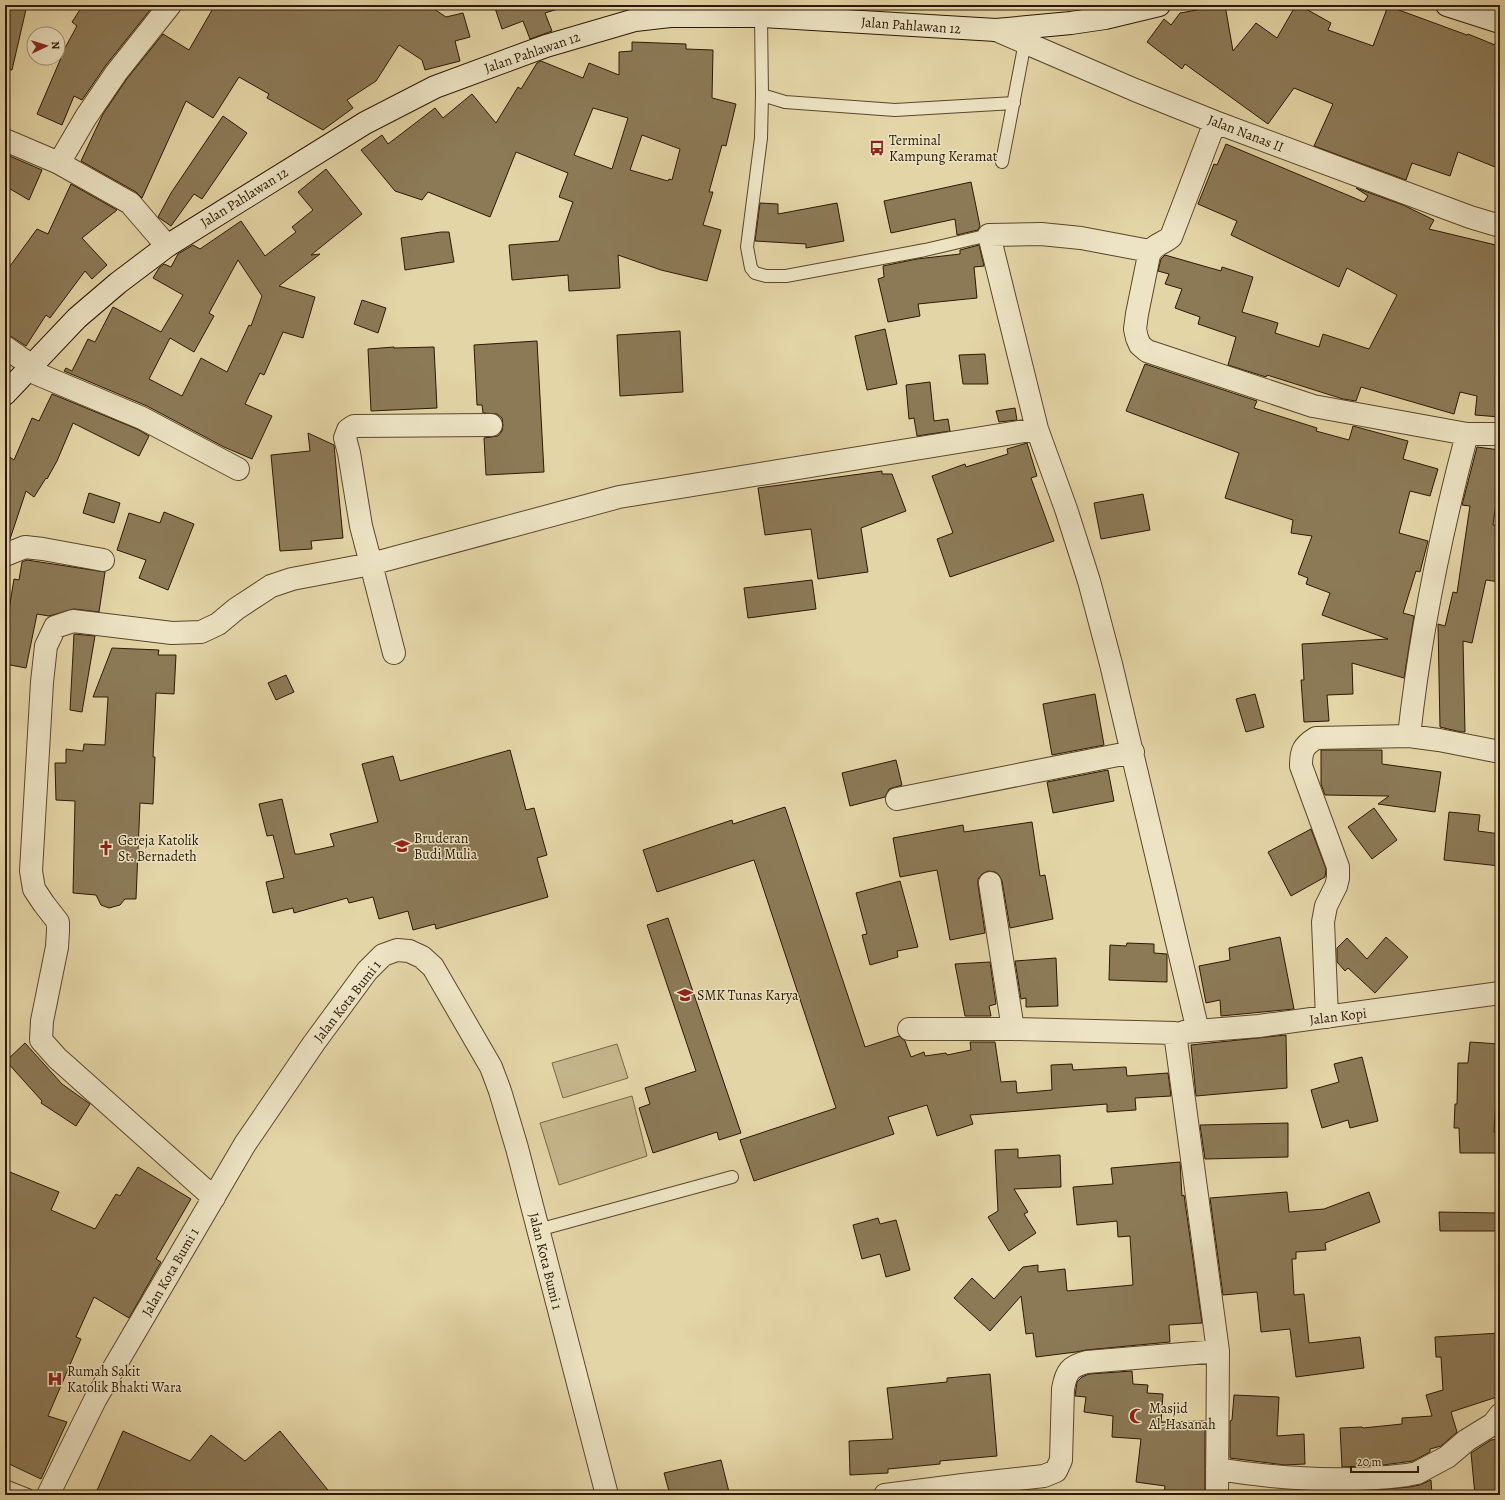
<svg xmlns="http://www.w3.org/2000/svg" width="1505" height="1500" viewBox="0 0 1505 1500" font-family="Alegreya,serif">
<style>
.green{fill:#c5b58a;stroke:#786646}
.building{fill:#8c7a57;stroke:#2c1801;fill-rule:evenodd}
.lines{fill:none;stroke-linecap:round;stroke-linejoin:round}
.lane-casing{stroke:#5a472a;stroke-width:14}
.street-casing{stroke:#5a472a;stroke-width:24}
.secondary-casing{stroke:#2c1801;stroke-width:24}
.lane{stroke:#ede4c5;stroke-width:12}
.street{stroke:#ede4c5;stroke-width:22}
.secondary{stroke:#ede4c5;stroke-width:22}
.labels{text-anchor:middle;stroke-width:3;stroke-linejoin:round;paint-order:stroke}
.street-label{font-size:14px;fill:#2c1801;stroke:#ede4c5}
.poi-label{font-size:14px;fill:#2c1801;stroke:#ede4c5;text-anchor:start}
</style>
<rect width="100%" height="100%" fill="#e4d5a6"/>
<filter id="stains"><feTurbulence type="fractalNoise" baseFrequency=".005" numOctaves="4"/><feColorMatrix values="0 0 0 0 .2 0 0 0 0 .09 0 0 0 0 .02 0 0 0 .5 -.17"/></filter>
<radialGradient id="worn" r=".72"><stop offset=".6" stop-color="#630" stop-opacity="0"/><stop offset="1" stop-color="#630" stop-opacity=".3"/></radialGradient>
<path class="green" d="M617,1044L628,1078L563,1098L552,1063Z
M632,1096L647,1156L559,1185L540,1123Z"/>
<path class="building" d="M5,5H27L12,70L5,69Z
M83,5H154L106,65L82,100L74,96L62,125L37,114L61,58L60,57L77,26L72,22Z
M215,5H428L446,17L463,13L470,37L455,41L460,61L425,70L422,60L399,45L376,81L347,100L353,108L323,130L267,98L269,94L239,77L213,118L186,101L142,198L136,192L81,161L103,114L126,80L163,34L189,50Z
M494,5H561V8L545,13L552,31L530,39L523,21L502,29Z
M1225,5L1233,51L1256,23L1277,38L1296,5H1299L1331,23L1328,30L1373,46L1388,6L1467,35L1468,34L1500,47V156L1495,167L1458,152L1450,176L1412,163L1406,180L1314,146L1333,104L1294,88L1268,124L1185,64L1182,69L1147,42L1164,19L1171,25L1180,13Z
M632,42L686,44V49L713,50L712,98L736,104L726,146L722,145L709,192H713L703,225L721,230L707,281L661,270L618,255L620,288L569,291L568,275L512,280L509,245L559,241L573,202L559,197L568,173L516,152L490,217L428,192L422,200L395,191L361,150L382,135L388,144L435,108L443,118L472,94L496,123L518,87L521,89L537,63L541,61L583,78L589,63L619,75V52L632,51ZM593,108L628,118L612,169L574,155ZM642,135L680,149L672,180L669,179L668,181L630,170Z
M223,116L247,133L202,199L194,194L171,226L158,217L171,193Z
M1226,144L1364,202L1368,196L1356,188L1403,205L1434,220L1429,229L1500,246V417L1475,415L1477,396L1460,392L1454,414L1361,387L1356,401L1343,399L1267,375L1266,377L1228,365L1236,337L1198,324L1200,317L1175,308L1182,289L1165,284L1169,274L1158,271L1161,259L1165,255L1221,271L1222,267L1253,277L1242,312L1278,323L1275,333L1319,347L1323,334L1369,349L1397,295L1347,268L1339,287L1231,235L1237,221L1198,204L1214,164L1217,165Z
M5,154L42,170L29,200L5,186Z
M326,169L362,214L311,255L320,254L279,286L315,297L303,338L283,332L264,375L260,373L245,404L272,416L252,459L224,447L147,406L64,371L66,368L72,371L88,339L95,342L113,307L161,332L183,295L153,278L159,268L164,264L171,267L178,254L193,245L200,249L241,221L265,256L296,232L292,227L313,210L298,192ZM238,260L262,296L251,326L249,325L227,372L201,358L182,396L149,379L170,338L194,352L214,316L209,313Z
M971,182L980,226L978,230L957,235L955,219L891,233L884,201Z
M71,184L117,210L82,238L107,265L92,279L85,271L50,318L46,315L26,346L12,337L5,335V273L37,229L48,234Z
M760,203L778,204V214L837,203L844,241L806,248V244L755,241Z
M441,232H449L454,262L405,270L401,238Z
M979,245L984,266L974,267L977,298L918,304L920,316L888,322L878,279L884,277L883,266L917,259L960,254V250Z
M362,300L386,308L378,333L354,324Z
M885,329L897,384L867,390L855,336Z
M680,331L683,392L620,396L617,335Z
M537,341L544,472L486,475L484,438L498,436L502,431L503,425L502,418L497,414L483,413L482,405H477L474,345Z
M394,347V348L434,347L437,408L371,411L368,349Z
M985,354L988,384H963L959,355Z
M1145,364L1257,401L1254,408L1317,428L1316,431L1349,440L1353,426L1408,441L1403,459L1438,469L1430,496L1410,491L1399,533L1428,541L1420,572L1416,571L1403,613L1414,616L1404,678L1352,663L1353,694L1327,695L1329,721L1304,722L1301,680H1304L1302,644L1388,639L1322,615L1330,593L1306,584L1308,578L1298,574L1312,536L1291,533L1293,520L1225,498L1239,453L1126,411Z
M930,382L934,421L948,419L950,431L917,436L914,418L909,419L906,385Z
M52,394L137,429L149,436L139,456L73,423L57,461L47,479L46,478L34,497L26,491L10,539L5,542V454L14,460L32,418L39,421Z
M1015,408L1017,420L999,422L996,411Z
M308,433L334,445L343,538L311,541L312,549L280,551L271,455L310,451Z
M1027,443L1037,476L1031,478L1054,541L950,577L937,539L953,533L932,476L965,464L966,467L1008,454L1007,449Z
M1477,447L1500,450V473L1493,525L1500,526V582L1486,580L1472,643L1463,641L1465,732H1461L1440,727L1438,624L1445,626L1453,592L1457,593L1470,506L1462,505Z
M882,471V474H892L906,511L861,528L868,572L818,579L811,529L765,535L758,488Z
M89,493L120,503L114,523L83,513Z
M1143,494L1150,530L1101,539L1094,503Z
M164,512L194,524L168,590L139,578L146,560L117,550L129,513L160,523Z
M27,560L105,572L99,612L74,609L49,616L37,614L26,668L5,664V621H7L14,579L19,580L22,562Z
M812,580L816,609L748,618L744,588Z
M74,634L95,636L82,712L70,710Z
M112,648L159,650L158,655H176L174,694L156,693L153,757H155L153,804L140,803L136,899H125L120,905L109,908L101,905L96,895L73,893L75,801L56,800L55,763H66V749L83,751L84,744L105,745L108,697H93Z
M286,675L294,692L276,700L268,683Z
M1095,694L1104,745L1052,755L1043,704Z
M1255,694L1264,727L1246,732L1236,699Z
M510,750L526,810L534,808L547,855L537,858L548,897L436,929L435,924L413,930L408,911L379,919L373,897L349,903L347,898L294,913L293,908L273,913L266,882L284,878L273,835L267,836L259,804L282,799L295,854H299L334,846L330,834L378,822L362,764L393,756L400,781Z
M1321,750H1382V764L1441,772L1435,812L1378,804L1389,796L1325,795L1321,784Z
M896,760L902,785L889,789L885,797L850,806L842,773Z
M1108,770L1114,801L1053,813L1047,782Z
M785,807L865,1047L899,1036L905,1041L911,1057L924,1052L925,1056L946,1053L947,1055L971,1050L970,1042H995L1001,1082L1016,1081L1017,1093L1052,1090L1051,1065L1072,1064L1073,1070L1126,1067L1127,1076L1168,1073L1171,1096L1135,1098L1136,1110L1107,1112V1104L970,1115L973,1124L937,1136L927,1105L888,1117L894,1134L754,1181L740,1140L836,1108L754,860L657,892L643,850L732,820L733,824Z
M1374,808L1397,840L1372,859L1348,827Z
M1449,812L1480,815L1478,831L1500,834V866L1444,860Z
M1032,822L1040,876L1045,875L1053,919L1010,928L1002,881L999,875L995,872L988,871L982,874L978,879V885L985,933L950,940L937,870L900,877L893,838L963,825L964,832Z
M1311,829L1326,869L1325,877L1291,896L1268,852Z
M900,881L918,947L897,951L898,957L870,965L862,935L867,934L856,893Z
M668,918L741,1133L719,1140L717,1132L653,1153L639,1108L650,1104L645,1088L696,1071L647,925Z
M1280,937L1294,1009L1221,1016L1220,1000L1206,1003L1199,966L1230,960L1229,948Z
M1386,937L1408,957L1375,993L1348,968L1345,971L1337,962V948L1347,938L1367,959Z
M1127,943L1154,944V953L1167,954V982L1109,980L1110,945L1126,946Z
M1056,958L1058,1006L1026,1007V998L1021,999L1015,961Z
M990,962L996,1004L989,1006L991,1016H965L955,964Z
M1286,1035L1287,1088L1196,1096L1191,1045Z
M1470,1042L1499,1044L1494,1132H1500V1153H1460L1459,1128H1454L1455,1104H1457L1458,1063H1468Z
M25,1043L62,1084L90,1104L76,1126L41,1103L42,1101L6,1061Z
M1362,1057L1378,1121L1350,1128L1348,1120L1322,1128L1311,1090L1339,1082L1334,1064Z
M1288,1123V1157L1205,1159L1200,1125Z
M1018,1149V1158L1060,1155L1061,1187L1014,1189L1028,1212L1024,1214L1036,1233L1009,1251L988,1217L998,1211L995,1150Z
M1180,1162L1182,1196L1184,1195L1202,1323L1169,1325L1170,1342L1086,1350L1076,1352L1036,1357L1033,1333L1026,1334L1021,1296L990,1331L954,1298L972,1278L994,1299L1023,1267L1038,1265V1272L1065,1269L1067,1291L1133,1285L1130,1236L1118,1237L1117,1221L1077,1225L1073,1187L1113,1184L1111,1168Z
M138,1167L191,1199L156,1259L161,1262L129,1318L94,1297L76,1337L81,1339L48,1416L67,1422L41,1479L5,1462V1170L59,1192L51,1210L95,1229L116,1194L120,1196Z
M1287,1192L1289,1212L1324,1209L1369,1192L1380,1222L1325,1243L1326,1250L1296,1252V1259H1292L1294,1295L1304,1294L1309,1343L1360,1337L1364,1368L1296,1377L1290,1329L1261,1332L1257,1292L1223,1295L1210,1198Z
M1439,1212L1496,1213V1231H1440Z
M878,1218L880,1224L896,1220L910,1270L886,1277L880,1254L862,1259L853,1225Z
M1500,1333V1396L1451,1412L1457,1432L1441,1446L1430,1449V1452L1413,1461L1383,1465L1342,1467L1340,1428L1362,1427L1363,1428L1402,1424V1418L1432,1416L1426,1395L1443,1390L1441,1357H1436L1435,1337Z
M1132,1371L1133,1384L1148,1385L1147,1393L1163,1394L1161,1422L1205,1421V1495H1164L1165,1486L1136,1482L1141,1439L1112,1437L1113,1416L1084,1412L1086,1397L1075,1396L1077,1382L1082,1377L1089,1374Z
M990,1374L997,1456L940,1461V1464L888,1469V1473L850,1475L849,1441L893,1439L887,1388L947,1382V1378Z
M1234,1395L1279,1397L1277,1436L1304,1434L1305,1464L1285,1465L1230,1458V1421L1232,1420Z
M123,1431L190,1461L211,1435L245,1461L280,1431L332,1495H95Z
M1500,1439V1495H1475L1471,1453L1491,1440Z
M721,1460L729,1492L714,1495H670L664,1473Z
M1431,1480L1432,1495H1362L1363,1491L1409,1487L1420,1485Z"/>
<g class="lines">
<defs>
<path id="lane" d="M761,16L762,95L761,138L747,247L751,268L755,273L766,276H786L925,250L989,235
M762,95L785,102L895,110L1014,103
M1002,162L1025,42
M538,1230L732,1177
M5,1486L28,1495"/>
<path id="street" d="M996,30L1135,90L1215,122L1470,217L1500,226
M1215,122L1171,237C1163,244 1153,244 1149,255L1137,314L1135,329L1137,338L1140,345L1147,351L1313,406L1467,434C1441,532 1420,634 1409,736L1439,740L1500,752
M5,140L59,163L130,203L167,246
M59,163L86,117L116,73L170,5
M1150,251L1081,238L1041,234L989,235L1037,429L1066,509L1089,581L1111,664L1198,1031
M5,347L32,366
M28,370L142,418L238,469
M491,425L354,426L348,430L345,438L349,453L361,526L371,564L619,497L1037,429
M1467,434H1500
M5,555L25,547L43,549L103,560
M897,799L1133,752
M990,883L1013,1029
M1327,1017L1323,922L1326,906L1336,886L1338,878V867L1301,766C1301,751 1303,746 1316,738L1409,736
M909,1029H1013L1175,1033L1218,1351L1217,1495
M1184,1032L1259,1026L1500,993
M214,1198L57,1058L41,1040L42,1021L57,947L58,931V922L44,904L34,889L31,871L42,682L46,646L55,627L73,621L172,633L201,632L218,624L236,609L271,586L292,579L371,564L394,653
M1217,1469C1279,1479 1345,1483 1407,1475L1417,1473L1447,1457L1467,1440L1493,1424L1500,1415
M48,1495L95,1400L245,1144L314,1043L367,971L383,955L397,950L409,951L422,957L433,967L491,1067L500,1091L517,1148L607,1495
M885,1495L963,1485L1044,1476L1056,1471L1061,1460L1063,1389C1066,1372 1070,1366 1087,1362L1218,1351"/>
<path id="secondary" d="M1447,5L1500,22
M5,394L77,318L118,283L167,246L365,123L435,87L546,46L635,20L670,16H761L996,30L1071,23L1105,18L1159,5"/>
</defs>
<use href="#lane" class="lane-casing"/>
<use href="#street" class="street-casing"/>
<use href="#secondary" class="secondary-casing"/>
<use href="#lane" class="lane"/>
<use href="#street" class="street"/>
<use href="#secondary" class="secondary"/>
</g>
<defs>
<symbol id="bus-bare" viewBox="-9 -9 18 18"><path d="M-5-6H5V4H4V6H2V4H-2V6H-4V4H-5ZM-3.5-4V0h7V-4ZM-3.5 1.2v1.5H-2V1.2ZM2 1.2v1.5H3.5V1.2Z" fill="#8f2418" stroke="#ede4c5" stroke-width="2.5" paint-order="stroke"/></symbol>
<symbol id="university-bare" viewBox="-9 -9 18 18"><path d="M0-5L7-2L0 1L-7-2ZM-4 1L0 2.5L4 1V4Q0 6-4 4Z" fill="#8f2418" stroke="#ede4c5" stroke-width="2.5" paint-order="stroke"/></symbol>
<symbol id="church-bare" viewBox="-9 -9 18 18"><path d="M-1.2-6h2.4v3.5h3.3v2.4h-3.3V6h-2.4V-.1h-3.3v-2.4h3.3Z" fill="#8f2418" stroke="#ede4c5" stroke-width="2.5" paint-order="stroke"/></symbol>
<symbol id="school-bare" viewBox="-9 -9 18 18"><path d="M0-5L7-2L0 1L-7-2ZM-4 1L0 2.5L4 1V4Q0 6-4 4Z" fill="#8f2418" stroke="#ede4c5" stroke-width="2.5" paint-order="stroke"/></symbol>
<symbol id="hospital-bare" viewBox="-9 -9 18 18"><path d="M-5-5h3v3.5h4V-5h3V5h-3V1.5h-4V5h-3Z" fill="#8f2418" stroke="#ede4c5" stroke-width="2.5" paint-order="stroke"/></symbol>
<symbol id="mosque-bare" viewBox="-9 -9 18 18"><path d="M3.5-4.9A6 6 0 1 0 3.5 4.9A5 5 0 1 1 3.5-4.9Z" fill="#8f2418" stroke="#ede4c5" stroke-width="2.5" paint-order="stroke"/></symbol>
</defs>
<g fill-rule="evenodd">
<use href="#bus-bare" x="866" y="137" width="22" height="22"/>
<use href="#university-bare" x="391" y="835" width="22" height="22"/>
<use href="#church-bare" x="95" y="837" width="22" height="22"/>
<use href="#school-bare" x="674" y="984" width="22" height="22"/>
<use href="#hospital-bare" x="44" y="1368" width="22" height="22"/>
<use href="#mosque-bare" x="1126" y="1405" width="22" height="22"/>
</g>
<g class="labels">
<g class="street-label">
<text transform="translate(911 25) rotate(4)" y="5">Jalan Pahlawan 12</text>
<text transform="translate(532 52) rotate(-19)" y="5">Jalan Pahlawan 12</text>
<text transform="translate(1246 133) rotate(21)" y="5">Jalan Nanas II</text>
<text transform="translate(244 197) rotate(-32)" y="5">Jalan Pahlawan 12</text>
<text transform="translate(347 1001) rotate(-52)" y="5">Jalan Kota Bumi 1</text>
<text transform="translate(1338 1016) rotate(-7)" y="5">Jalan Kopi</text>
<text transform="translate(546 1261) rotate(76)" y="5">Jalan Kota Bumi 1</text>
<text transform="translate(170 1272) rotate(-60)" y="5">Jalan Kota Bumi 1</text>
</g>
<g class="poi-label">
<text x="889" y="145">Terminal<tspan x="889" dy="16">Kampung Keramat</tspan></text>
<text x="414" y="843">Bruderan<tspan x="414" dy="16">Budi Mulia</tspan></text>
<text x="118" y="845">Gereja Katolik<tspan x="118" dy="16">St. Bernadeth</tspan></text>
<text x="697" y="1000">SMK Tunas Karya</text>
<text x="67" y="1376">Rumah Sakit<tspan x="67" dy="16">Katolik Bhakti Wara</tspan></text>
<text x="1149" y="1413">Masjid<tspan x="1149" dy="16">Al-Hasanah</tspan></text>
</g>
</g>
<rect width="1505" height="1500" fill="none" stroke="#e4d5a6" stroke-width="20"/>
<rect x="6" y="6" width="1493" height="1488" fill="none" stroke="#2c1801" stroke-width="2"/>
<rect x="10" y="10" width="1485" height="1480" fill="none" stroke="#2c1801"/>
<g transform="translate(46 46) rotate(86)"><circle r="19" fill="#ede4c5" stroke="#a09277"/>
<path d="M0-3L7 15L0 10L-7 15Z" fill="#8f2418"/>
<text y="-6" font-size="11" font-weight="bold" text-anchor="middle" fill="#2c1801">N</text>
</g>
<path d="M1351 1466v6h67v-6" fill="none" stroke="#2c1801" stroke-width="2"/>
<text x="1357" y="1466" font-size="12" fill="#2c1801" stroke="#ede4c5" stroke-width="3" paint-order="stroke">20 m</text>
<rect width="100%" height="100%" filter="url(#stains)"/>
<rect width="100%" height="100%" fill="url(#worn)"/>
</svg>
